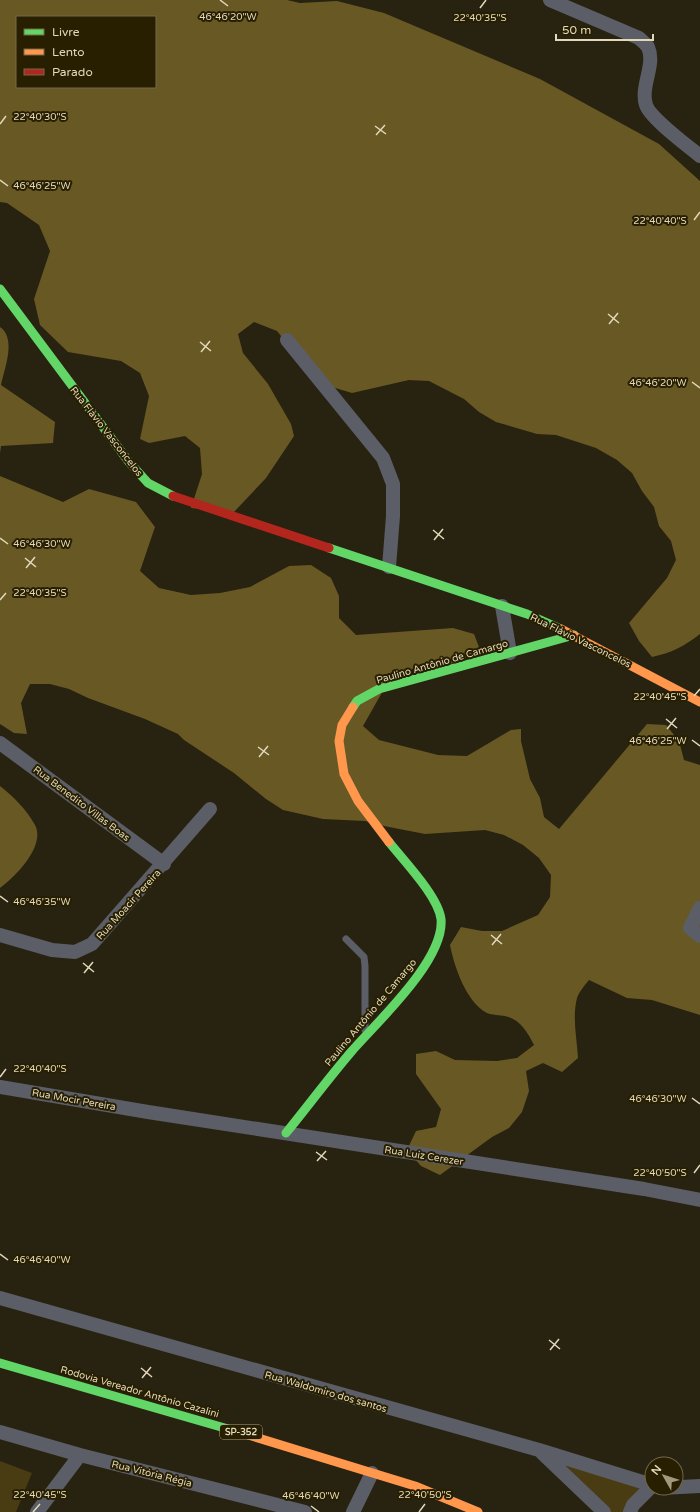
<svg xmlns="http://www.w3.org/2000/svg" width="700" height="1512" viewBox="0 0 700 1512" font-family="'Varela Round',sans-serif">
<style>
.green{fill:#493b12}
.forest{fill:#685824;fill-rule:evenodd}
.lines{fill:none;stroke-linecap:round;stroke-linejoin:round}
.lane{stroke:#5b5e66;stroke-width:7}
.street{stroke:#5b5e66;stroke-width:14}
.fast{stroke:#63d668;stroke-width:9}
.slow{stroke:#ff974d;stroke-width:9}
.jam{stroke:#b3261e;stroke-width:9}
.ticks{fill:none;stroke:#e2d8ba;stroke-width:1.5}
.labels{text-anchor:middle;stroke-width:4;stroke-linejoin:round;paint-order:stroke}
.shield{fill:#281e00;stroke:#aaa082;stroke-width:1}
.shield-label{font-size:9px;font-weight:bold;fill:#e2d8ba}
.street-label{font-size:10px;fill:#e2d8ba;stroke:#281e00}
.ticks-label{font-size:10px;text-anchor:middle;fill:#e2d8ba;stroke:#281e00;stroke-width:4;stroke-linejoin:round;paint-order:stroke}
</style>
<rect width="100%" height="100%" fill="#282211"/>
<path class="green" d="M553,1458L646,1487L628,1512H609Z
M0,1461L32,1473L16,1512H0Z"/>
<path class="forest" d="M0,0H287L300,3L337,1L384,13L540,79L659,144L700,181V634C685,646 671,653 652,657L639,641L629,623L667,578L676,560L671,541L659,526L654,507L642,491L632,473L617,460L596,448L556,435L537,434L496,422L479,412L464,399L429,381L409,380L352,393L332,387L289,346L277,331L254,322L238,334L243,353L268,384L291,424L294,436L266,478L234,512L191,508L202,474L200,448L185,436L149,443L140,439L149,396L140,373L121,361L68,352L40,325L34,299L50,251L39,225L7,203L0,202ZM17,17H155V87H17Z
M0,327C17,339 4,369 1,385L55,422L53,443L1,446L0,453Z
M0,476L63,502L89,489L136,502L155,527L140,571L159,588L191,595L220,593L250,587L289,566L311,565L331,578L339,596V618L356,635L453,628L474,634L479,647L470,656L450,664L418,665L384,689L363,726L379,740L438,755L467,756L511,730L521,729V741L530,779L540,798L544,817L559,829L647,724L666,725L679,741L684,760L700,765V1015L652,1000L627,998L589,980C585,985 579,992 577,998C572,1018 577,1038 578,1058L562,1072L543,1063L526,1071L529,1091L522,1112L509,1128L492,1137L440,1175L421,1166L407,1150L416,1131L436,1127L441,1109L416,1074V1054L436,1051L455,1060L497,1061L517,1058L534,1045C528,1033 520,1019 505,1016C500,1015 492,1015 487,1013C466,1002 454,966 450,945L461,927L482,931H502L538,915L550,897L551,875L539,858L523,845L504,835L485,830L425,834L384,826L365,821L323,819L283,810L266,799L234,773L184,740L178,734L145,719L88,698L69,689L50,684H30L21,703L27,734L14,733L0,724Z
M0,786C13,796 27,810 35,825C46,846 15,877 0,888Z"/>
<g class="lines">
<path class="lane" d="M346,939L364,957L365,966V1030"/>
<path class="street" d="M550,0L639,38C642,41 646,44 648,47C656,65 640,86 646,105C650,118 688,146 700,156
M287,340L383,458L393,484V516L389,567
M502,606L510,653
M0,743L164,864
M700,908L690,928L700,936
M0,935L52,950L75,952L92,944L210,809
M0,1087L148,1112L644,1189L700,1200
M0,1298L539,1450L652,1485
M0,1432L80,1455L305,1512
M542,1453L604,1512
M661,1488L700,1486
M37,1512L80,1455
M353,1512L372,1473
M630,1512L633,1505L652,1486"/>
<path class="fast" d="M0,289L129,462L148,483L173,496
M329,548L527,614L561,629
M353,707L357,701L379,689L574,635
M286,1133C308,1106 328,1079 351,1052C376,1023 445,960 441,919C438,896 404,861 389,842
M0,1363L235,1431"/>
<path class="slow" d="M561,629L700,702
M353,707L342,725L339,741L344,774L358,801L389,842
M235,1431L415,1486L478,1512"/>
<path class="jam" d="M173,496L329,548"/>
</g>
<path class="ticks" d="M220,0L228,6M480,8L486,0M0,124L6,116M375,126L386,134M376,135L385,125M0,180L8,186M694,220L700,212M608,314L619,323M609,324L618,313M200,342L211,351M201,352L210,341M692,382L700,388M433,530L444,539M0,538L8,544M434,540L443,529M25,558L36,567M26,568L35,557M0,600L6,593M694,696L700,689M666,719L677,728M667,729L676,718M692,740L700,746M258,747L269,755M259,757L268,746M0,896L8,902M491,935L502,944M492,945L501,934M83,963L94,972M84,973L93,962M0,1077L6,1069M692,1098L700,1104M316,1152L327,1160M317,1161L326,1151M694,1173L700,1165M0,1254L8,1260M549,1340L560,1349M550,1350L559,1339M141,1368L152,1377M142,1378L151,1367M311,1506L319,1512M33,1512L40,1504M419,1512L425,1504"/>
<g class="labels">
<rect class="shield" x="220" y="1425" width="42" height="14" rx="3"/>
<g class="shield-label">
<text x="241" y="1435">SP-352</text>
</g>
<g class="street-label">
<text transform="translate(107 431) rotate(52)" y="4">Rua Flávio Vasconcelos</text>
<text transform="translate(581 640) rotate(26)" y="4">Rua Flávio Vasconcelos</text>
<text transform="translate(442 661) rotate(-16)" y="4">Paulino Antônio de Camargo</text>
<text transform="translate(82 803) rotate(37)" y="4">Rua Benedito Villas Boas</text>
<text transform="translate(128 904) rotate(-48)" y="4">Rua Moacir Pereira</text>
<text transform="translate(370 1012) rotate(-50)" y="4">Paulino Antônio de Camargo</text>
<text transform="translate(74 1099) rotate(10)" y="4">Rua Mocir Pereira</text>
<text transform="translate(424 1155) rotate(9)" y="4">Rua Luiz Cerezer</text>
<text transform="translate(140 1391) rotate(16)" y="4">Rodovia Vereador Antônio Cazalini</text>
<text transform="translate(326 1391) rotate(16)" y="4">Rua Waldomiro dos santos</text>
<text transform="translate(152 1473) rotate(14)" y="4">Rua Vitória Régia</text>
</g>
</g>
<g class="ticks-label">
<text x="228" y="20">46°46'20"W</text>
<text x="480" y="21">22°40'35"S</text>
<text x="40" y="120">22°40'30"S</text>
<text x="42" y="189">46°46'25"W</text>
<text x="660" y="224">22°40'40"S</text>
<text x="658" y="386">46°46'20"W</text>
<text x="42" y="547">46°46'30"W</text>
<text x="40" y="596">22°40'35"S</text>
<text x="660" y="700">22°40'45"S</text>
<text x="658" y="744">46°46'25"W</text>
<text x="42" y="905">46°46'35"W</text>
<text x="40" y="1072">22°40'40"S</text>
<text x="658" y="1102">46°46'30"W</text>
<text x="660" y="1176">22°40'50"S</text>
<text x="42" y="1263">46°46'40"W</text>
<text x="40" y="1498">22°40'45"S</text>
<text x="425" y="1498">22°40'50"S</text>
<text x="311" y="1499">46°46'40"W</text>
</g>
<rect x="16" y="16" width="140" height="72" fill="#281e00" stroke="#72684a"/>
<rect x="24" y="29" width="20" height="6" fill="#63d668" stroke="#72684a"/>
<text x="52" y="36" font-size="12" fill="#e2d8ba">Livre</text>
<rect x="24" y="49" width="20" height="6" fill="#ff974d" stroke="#72684a"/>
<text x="52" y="56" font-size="12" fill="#e2d8ba">Lento</text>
<rect x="24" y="69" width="20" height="6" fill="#b3261e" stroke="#72684a"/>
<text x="52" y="76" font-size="12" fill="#e2d8ba">Parado</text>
<g transform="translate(664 1476) rotate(309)"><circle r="19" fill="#281e00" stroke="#72684a"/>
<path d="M0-3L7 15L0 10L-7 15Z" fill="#a1987f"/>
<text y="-6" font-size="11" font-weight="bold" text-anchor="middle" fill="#e2d8ba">N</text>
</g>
<path d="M556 34v6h97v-6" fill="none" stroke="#e2d8ba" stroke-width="2"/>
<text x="562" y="34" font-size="12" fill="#e2d8ba" stroke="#281e00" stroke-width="3" paint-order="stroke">50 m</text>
</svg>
